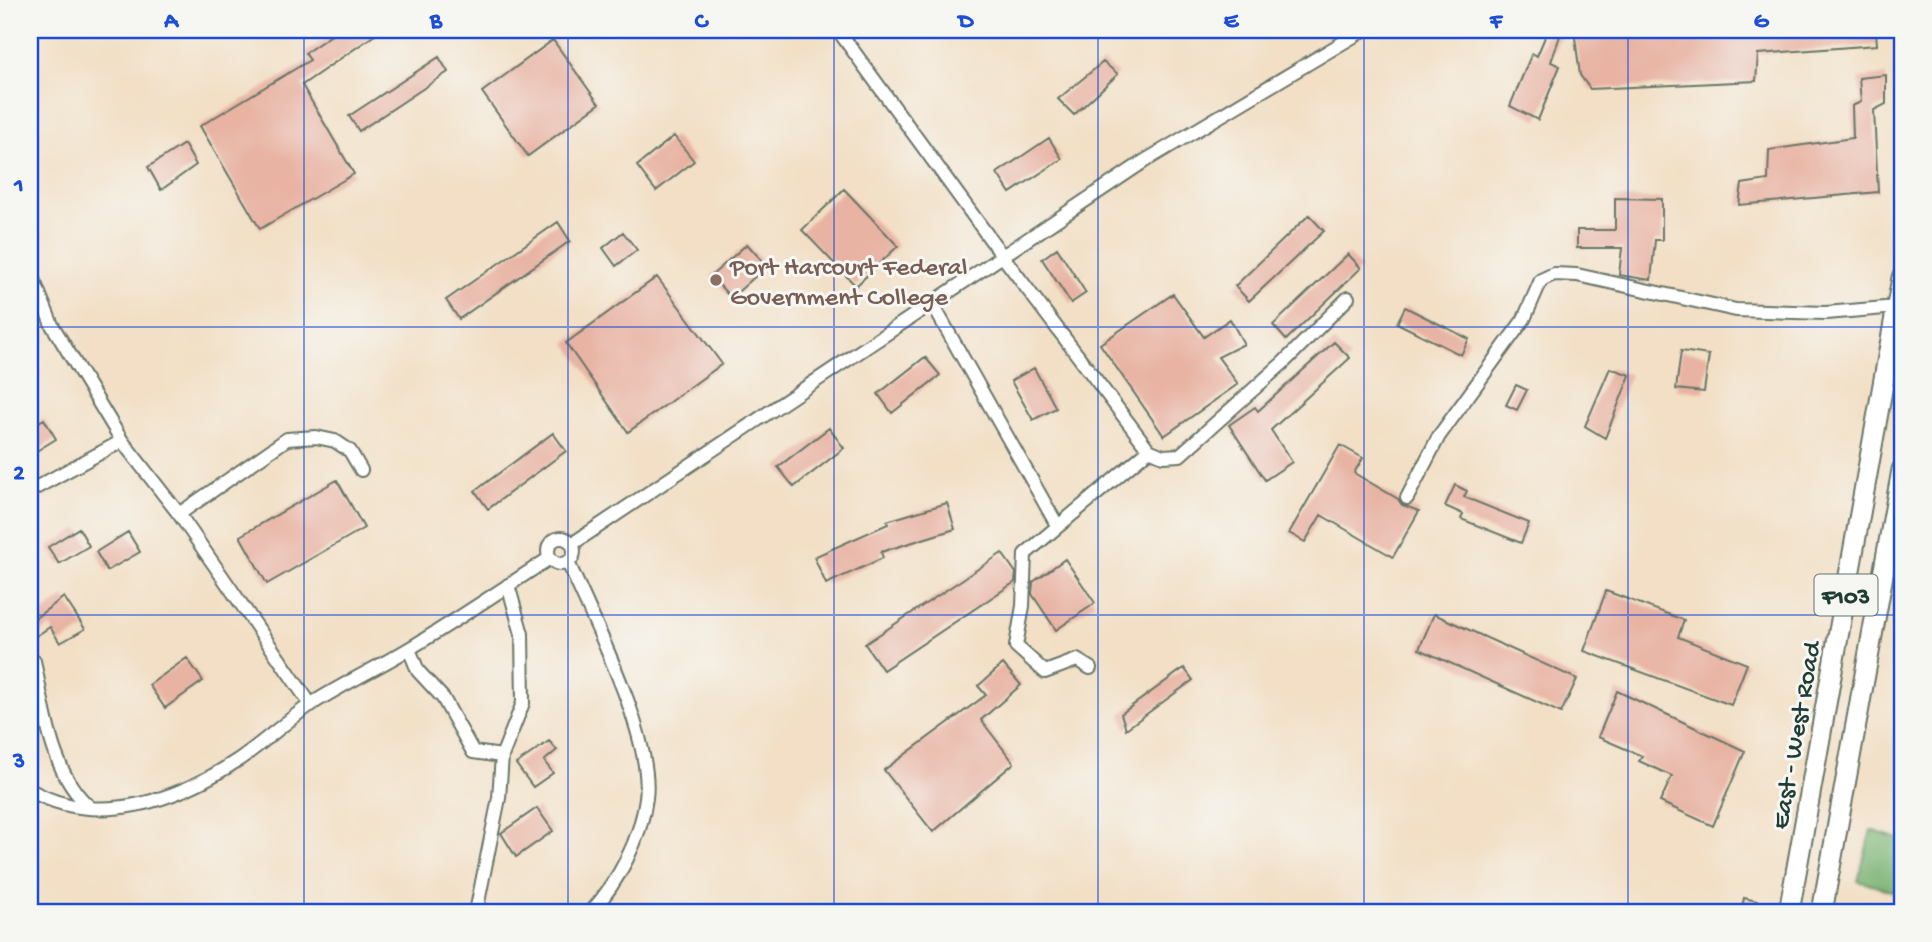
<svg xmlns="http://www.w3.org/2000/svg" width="1932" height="942" viewBox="0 0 1932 942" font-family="'Gochi Hand',sans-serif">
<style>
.forest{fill:#78b16f;stroke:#4c7752;stroke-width:2}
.building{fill:#e8b3a3}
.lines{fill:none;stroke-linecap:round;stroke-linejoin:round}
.street-casing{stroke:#697667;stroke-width:16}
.primary-casing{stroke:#697667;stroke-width:23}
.street{stroke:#fff;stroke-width:12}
.primary{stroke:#fff;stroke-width:19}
.grid{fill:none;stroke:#1d4ed8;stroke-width:2;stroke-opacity:0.55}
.education-dot{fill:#8d6e63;stroke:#f6f6f2;stroke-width:2.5}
.labels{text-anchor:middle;stroke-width:6;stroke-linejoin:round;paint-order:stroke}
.shield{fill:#f6f6f2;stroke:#60746d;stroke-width:2}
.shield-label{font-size:24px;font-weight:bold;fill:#1f3d34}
.education-label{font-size:26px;fill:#785e54;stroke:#f6f6f2;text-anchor:start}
.street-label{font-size:26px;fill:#1f3d34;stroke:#f6f6f2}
.neatline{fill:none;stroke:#1d4ed8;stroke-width:2.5}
.grid-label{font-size:23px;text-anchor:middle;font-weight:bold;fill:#1d4ed8}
</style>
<rect width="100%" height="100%" fill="#f6f6f2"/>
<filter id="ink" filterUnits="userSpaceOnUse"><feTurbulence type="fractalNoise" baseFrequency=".0143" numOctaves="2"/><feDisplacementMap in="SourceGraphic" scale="14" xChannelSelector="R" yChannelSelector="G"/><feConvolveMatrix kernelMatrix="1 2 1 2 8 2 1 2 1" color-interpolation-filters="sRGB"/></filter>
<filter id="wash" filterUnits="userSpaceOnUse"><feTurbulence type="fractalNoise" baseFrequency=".00686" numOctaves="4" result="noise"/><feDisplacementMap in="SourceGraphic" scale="28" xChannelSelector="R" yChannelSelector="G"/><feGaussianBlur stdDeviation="1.57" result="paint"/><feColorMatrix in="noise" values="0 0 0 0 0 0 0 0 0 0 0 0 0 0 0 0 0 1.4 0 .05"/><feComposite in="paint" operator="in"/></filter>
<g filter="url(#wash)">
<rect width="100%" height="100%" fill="#f2dfc5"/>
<path class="forest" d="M1871,830L1902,840V894L1858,881Z"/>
<g id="blocks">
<path class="building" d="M339,30H382L302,85L354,174L260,229L200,126L310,60L305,53Z
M1548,30H1562L1551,62L1560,66L1538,120L1510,106L1532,53L1537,56Z
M1574,30H1876L1877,45L1758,54L1756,81L1590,89L1580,75Z
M553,40L599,104L528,156L482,92Z
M439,57L448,72L359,131L349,116Z
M1103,62L1118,74L1074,115L1058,99Z
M1886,75V104L1874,110L1878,192L1739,205L1742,184L1768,180L1769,150L1853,138L1852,106L1861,102L1859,78Z
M674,136L694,161L656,191L637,166Z
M1049,138L1062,159L1010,193L997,173Z
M184,144L196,165L161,190L148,167Z
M844,189L898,246L856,286L802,230Z
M1615,198L1662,199V240H1655L1651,280L1619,275L1622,248H1577V230H1615Z
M1309,215L1324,231L1249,301L1235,286Z
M558,222L570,241L459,319L446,300Z
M623,232L637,250L616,266L603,248Z
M747,244L767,266L731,298L711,276Z
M1057,248L1086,293L1071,303L1042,259Z
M1348,254L1361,268L1286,340L1273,325Z
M657,277L722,364L628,432L566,343Z
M1173,294L1204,337L1230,319L1244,344L1218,357L1238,384L1164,436L1100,344Z
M1405,307L1469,339L1461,355L1397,323Z
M1334,342L1350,358L1271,430L1292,462L1265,480L1229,425L1255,407L1258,411Z
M1681,351L1709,355L1704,392L1676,389Z
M925,357L940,375L892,413L878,394Z
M1034,368L1056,408L1033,420L1011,381Z
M1610,368L1630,375L1605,438L1585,426Z
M1516,385L1527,390L1517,410L1506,405Z
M44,419L56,439L30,455V427Z
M829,428L844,448L794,487L778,467Z
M553,433L566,451L488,509L475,491Z
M1340,445L1363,458L1354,473L1398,499L1402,505L1419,511L1393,557L1321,515L1305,542L1289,533Z
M337,480L364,528L267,584L240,536Z
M1455,485L1467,491L1464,497L1529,523L1521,543L1461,519L1463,514L1445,506Z
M947,503L955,529L881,552L883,558L826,584L814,557L888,524L887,521Z
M79,528L89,546L59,564L48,547Z
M128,532L140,552L107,571L96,552Z
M1002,553L1016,573L1015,582L883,670L865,644Z
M1065,559L1095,603L1056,630L1032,594L1033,582Z
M1606,591L1684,620L1678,637L1747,664L1731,705L1584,651Z
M64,597L85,629L60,643L50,627L30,640V622Z
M1434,614L1577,679L1561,713L1419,649Z
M187,658L203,681L165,708L149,685Z
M1003,664L1021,685L981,720L1014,763L933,832L884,770L986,695L978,686Z
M1184,668L1193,680L1126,729L1121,714Z
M1617,691L1745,751L1713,826L1660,802L1672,776L1639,761L1642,756L1598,737Z
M549,741L557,750L544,761L553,773L533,787L516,764Z
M537,808L553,831L516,857L501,833Z
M1744,898L1757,901L1754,912H1741Z"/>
</g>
</g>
<g filter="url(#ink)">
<use href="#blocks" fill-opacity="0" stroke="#697667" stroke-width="2"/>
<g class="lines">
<defs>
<path id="street" d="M838,30L1004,258L1149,450L1163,456L1180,455L1284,362L1348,298
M30,271L52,325L122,441L179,514L311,705
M933,305L1057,525
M30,491L122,441
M1407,498L1439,436L1524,319L1541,280L1554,274L1577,275L1736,310L1826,313L1897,307
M179,514L287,439L316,437L335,441L350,451L361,470
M548 551a13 13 0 1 1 26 0a13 13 0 1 1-26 0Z
M572,544L1143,162L1364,30
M568,562C593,620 654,738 646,798C641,839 618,882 591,912
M409,649L418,671L443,698L473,752L502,756
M34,661C44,708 51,776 91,808
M1090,668L1077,660L1045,672L1016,646L1023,606L1025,554L1149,450
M30,790C98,829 178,800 238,760C263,743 285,722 310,705C341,685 375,669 407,650C456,621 502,589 550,558
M476,912L499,798L502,756L523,703L522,634L508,585"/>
<path id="primary" d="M1789,912L1902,278
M1822,912L1902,470"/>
</defs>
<use href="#street" class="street-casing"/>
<use href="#primary" class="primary-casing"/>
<use href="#street" class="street"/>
<use href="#primary" class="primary"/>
</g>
</g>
<path class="grid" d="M304,30V912M568,30V912M834,30V912M1098,30V912M1364,30V912M1628,30V912M30,327H1902M30,615H1902"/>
<circle class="education-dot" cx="716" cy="280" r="7"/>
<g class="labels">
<rect class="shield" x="1814.5" y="574.5" width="63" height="41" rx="5"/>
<g class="shield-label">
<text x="1846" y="603">F103</text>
</g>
<g class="education-label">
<text x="730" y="274">Port Harcourt Federal<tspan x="730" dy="30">Government College</tspan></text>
</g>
<g class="street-label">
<text transform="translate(1794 735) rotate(-80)" y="9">East - West Road</text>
</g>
</g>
<rect width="1932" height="942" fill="none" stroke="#f6f6f2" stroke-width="77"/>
<rect x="38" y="38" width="1856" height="866" class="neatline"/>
<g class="grid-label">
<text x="171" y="27">A</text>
<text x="436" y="27">B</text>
<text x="701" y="27">C</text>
<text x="966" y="27">D</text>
<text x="1231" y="27">E</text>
<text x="1496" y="27">F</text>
<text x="1761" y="27">G</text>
<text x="19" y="191">1</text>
<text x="19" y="479">2</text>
<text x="19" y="767">3</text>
</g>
</svg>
